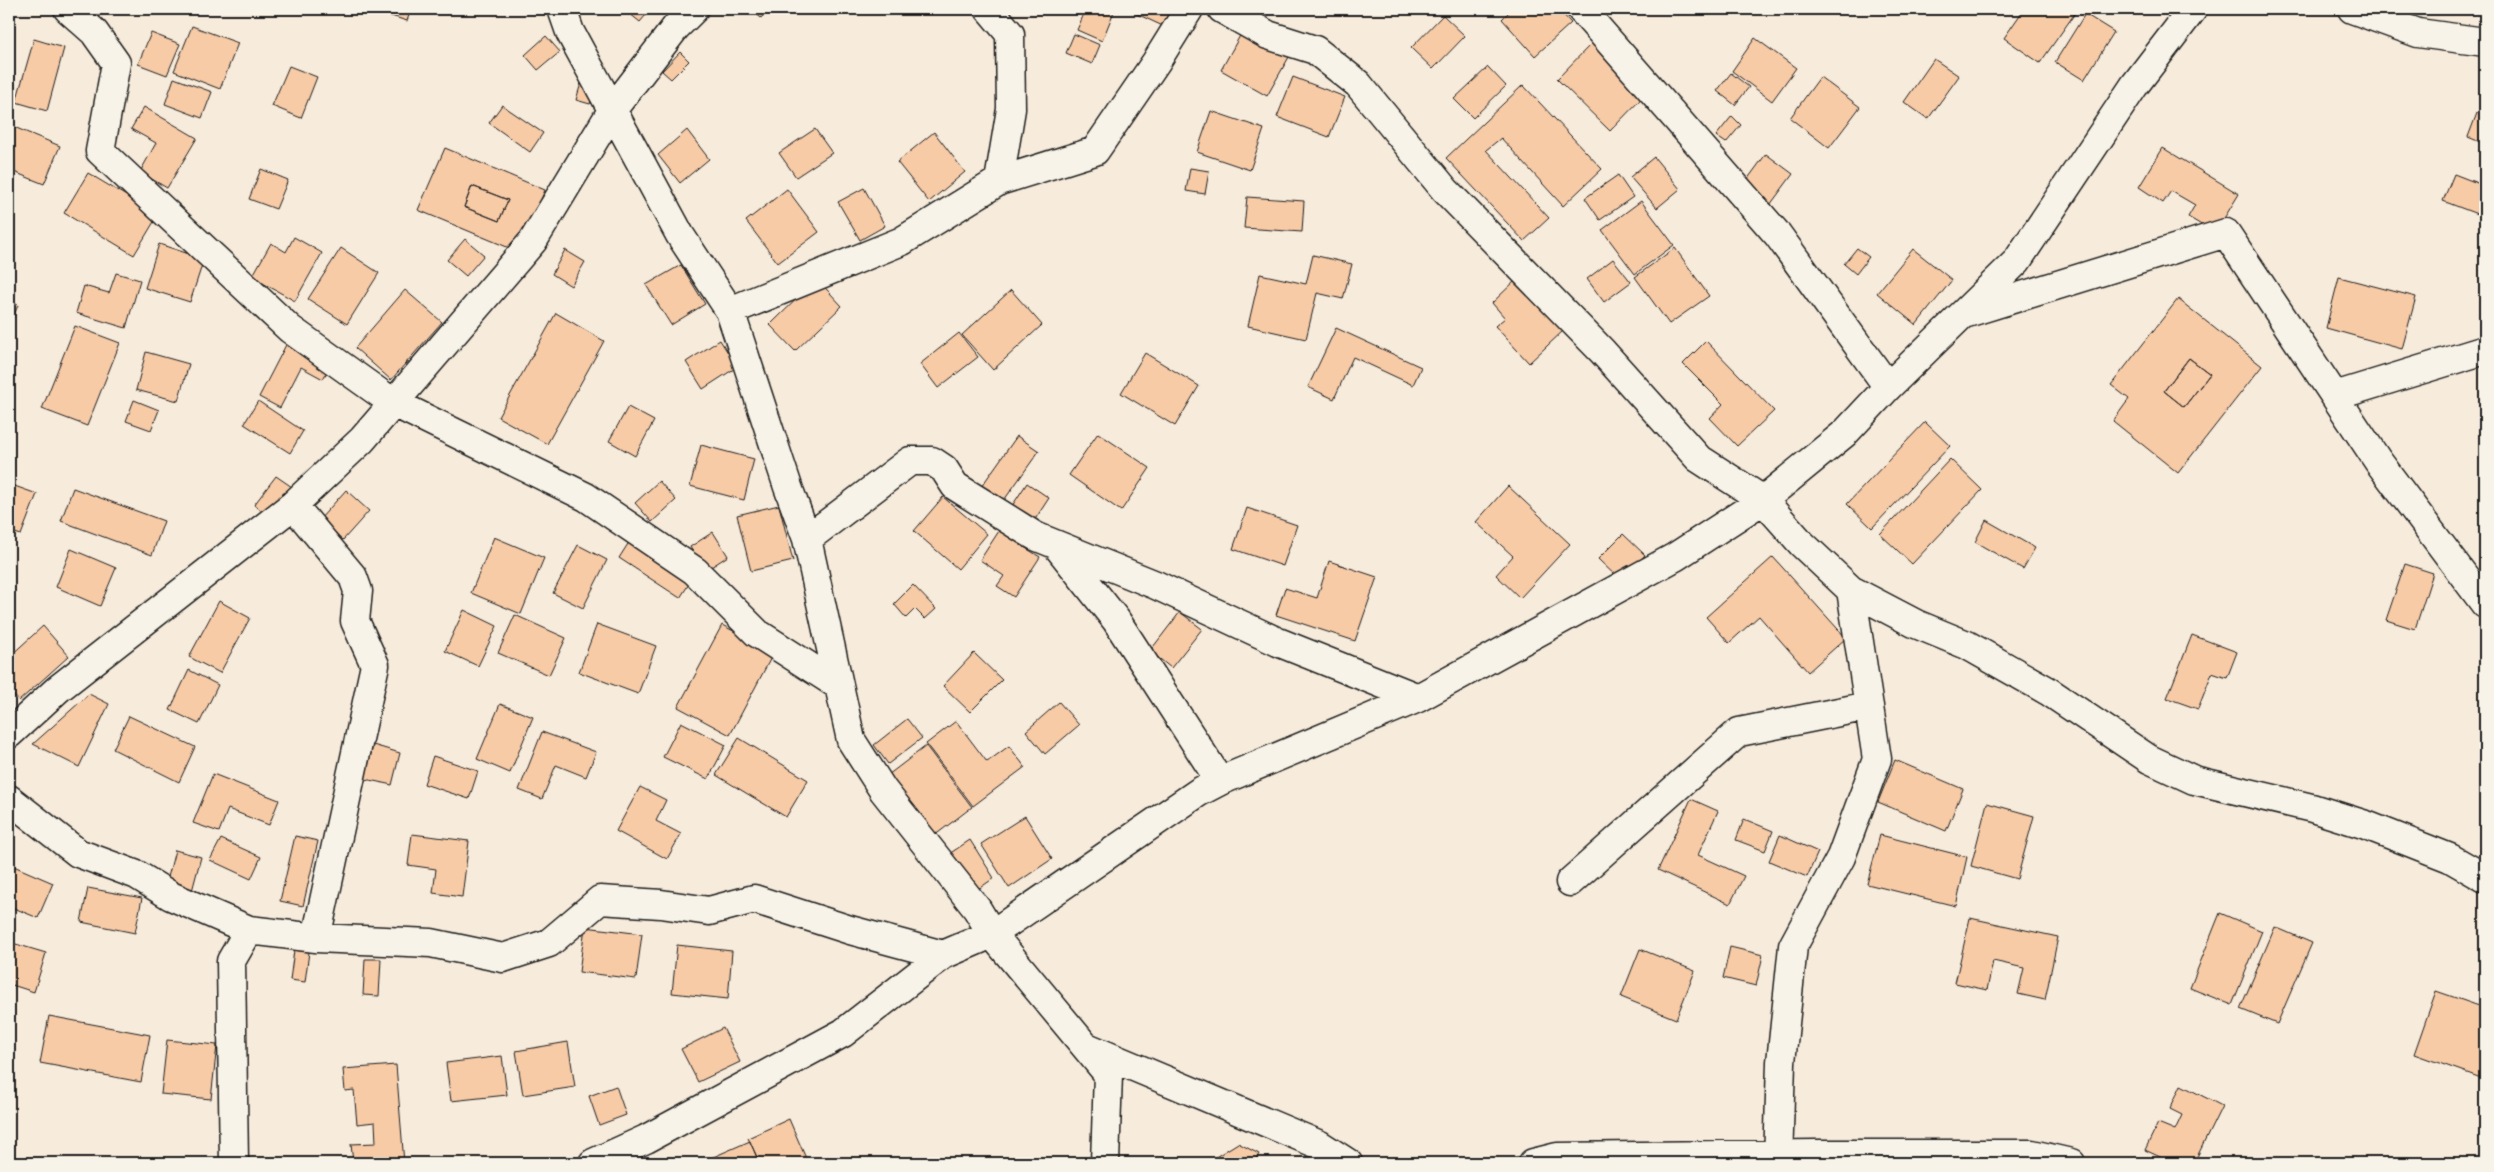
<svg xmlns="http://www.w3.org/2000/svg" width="2494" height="1172" viewBox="0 0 2494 1172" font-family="Kalam,sans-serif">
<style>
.building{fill:#f8cba7;stroke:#1c1c1c;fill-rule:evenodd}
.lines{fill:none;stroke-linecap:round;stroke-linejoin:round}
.street-casing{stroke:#1c1c1c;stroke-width:31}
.street{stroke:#f7f3e8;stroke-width:28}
</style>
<rect width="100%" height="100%" fill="#f7ebdb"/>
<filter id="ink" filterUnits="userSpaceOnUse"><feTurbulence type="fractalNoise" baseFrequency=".02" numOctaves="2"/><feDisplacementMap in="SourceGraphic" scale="10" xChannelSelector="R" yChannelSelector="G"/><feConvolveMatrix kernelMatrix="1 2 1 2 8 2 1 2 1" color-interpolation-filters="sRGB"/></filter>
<g filter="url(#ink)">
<path class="building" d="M390,9H411L407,21L388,15Z
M624,9H651L640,22Z
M751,9H769L761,18Z
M1086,9H1115L1102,41L1077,30Z
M1126,9H1174L1165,27Z
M1512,9H1558L1571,23L1535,56L1502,19Z
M2024,9H2078L2040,63L2004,38Z
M2085,14L2114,32L2084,80L2055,62Z
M1443,15L1465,36L1433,69L1411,48Z
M192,26L238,43L220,89L174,71Z
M1242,32L1289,57L1267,96L1221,70Z
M151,33L180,44L167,75L138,64Z
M1074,34L1100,45L1092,64L1066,53Z
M546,36L560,52L538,70L525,55Z
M1755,38L1796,68L1772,101L1732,71Z
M34,39L64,48L47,111L16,102Z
M1592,43L1645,95L1610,131L1557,79Z
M680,52L689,61L671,79L662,71Z
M1934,59L1959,76L1928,119L1904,102Z
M289,66L317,77L301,118L272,106Z
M1488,67L1506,86L1473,118L1454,99Z
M1731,73L1749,87L1735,105L1717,91Z
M1293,77L1345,97L1329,137L1277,117Z
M1820,77L1860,107L1829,148L1790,118Z
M174,78L212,92L202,118L165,104Z
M581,83L595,86L590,104L576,100Z
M1523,85L1602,169L1563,206L1501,138L1486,150L1549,218L1524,241L1446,158Z
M502,105L543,133L530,152L489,123Z
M144,107L197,138L167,188L140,172L156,143L131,129Z
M1211,111L1264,129L1250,170L1197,152Z
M2477,113L2485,116V144L2468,137Z
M1732,116L1741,125L1726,143L1716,136Z
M9,125L60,146L44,184L9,170Z
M815,129L832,153L796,177L779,153Z
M687,130L709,159L680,183L658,155Z
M934,132L965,172L929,202L897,162Z
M445,148L545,190L519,252L418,210ZM472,186L508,200L499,221L464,207Z
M2163,148L2239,194L2215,233L2188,217L2195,205L2171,191L2163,203L2139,187Z
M1766,154L1793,174L1770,205L1744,184Z
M1654,157L1680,189L1657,208L1630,177Z
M1190,168L1209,171L1205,194L1186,191Z
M261,169L288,180L276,209L249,199Z
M88,173L158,215L134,255L64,213Z
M2454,174L2485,186V217L2443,201Z
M1618,175L1633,197L1600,220L1585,198Z
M472,186L508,200L499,221L464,207Z
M864,188L885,226L860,240L838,202Z
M787,189L819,232L778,263L746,221Z
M1247,197L1304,201L1302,232L1244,228Z
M1641,201L1674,245L1635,274L1602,230Z
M294,237L322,253L295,301L252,277L271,243L286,252Z
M465,239L484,255L466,276L447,260Z
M159,244L204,259L190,302L145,288Z
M341,248L379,273L347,324L308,299Z
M1675,248L1709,296L1669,324L1635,277Z
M1857,248L1869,257L1856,274L1844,264Z
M1913,249L1952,280L1916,325L1877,293Z
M565,250L585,262L571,286L552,274Z
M1313,255L1352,264L1343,299L1317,293L1306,339L1248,326L1260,274L1306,284Z
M1613,259L1631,282L1604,302L1587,279Z
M681,265L705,304L671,325L646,285Z
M116,273L140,280L126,328L76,313L84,286L109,293Z
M2339,277L2416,297L2402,349L2326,328Z
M817,279L842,306L795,351L770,325Z
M1517,279L1564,330L1529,363L1495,326L1505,318L1492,303Z
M405,290L442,322L391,380L355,348Z
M1011,290L1042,325L993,370L962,335Z
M2178,299L2262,366L2178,473L2113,421L2129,399L2111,385ZM2189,358L2210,374L2184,407L2164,391Z
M9,301L18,305L9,328Z
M556,313L604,341L547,444L498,417Z
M75,326L120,343L87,426L42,409Z
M1336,328L1421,367L1413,385L1353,357L1334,399L1308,387Z
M959,333L978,357L938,388L920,364Z
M289,339L332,362L323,379L301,367L280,408L259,397Z
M720,340L737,367L703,389L686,362Z
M1706,341L1774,411L1737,446L1710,418L1723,404L1683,364Z
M146,352L189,364L178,401L136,390Z
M1145,353L1199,386L1175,426L1121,393Z
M2189,358L2210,374L2184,407L2164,391Z
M134,400L159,410L151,430L126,421Z
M258,401L303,431L290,453L244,424Z
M628,407L654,421L635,456L609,441Z
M1925,422L1950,446L1872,528L1847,504Z
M1098,433L1150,468L1121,511L1069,475Z
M1017,436L1039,451L1002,503L981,487Z
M701,445L754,459L744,500L690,486Z
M1950,459L1982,490L1912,564L1880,534Z
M276,476L292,487L270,517L254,505Z
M659,481L676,500L652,522L635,503Z
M1027,483L1049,498L1034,521L1012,506Z
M9,484L37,494L21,535L9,531Z
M1508,486L1570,544L1520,598L1496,575L1513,556L1476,522Z
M73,488L164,521L152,555L61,521Z
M346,490L369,511L343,540L320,519Z
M943,497L987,534L958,569L914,531Z
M779,505L793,561L751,571L737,515Z
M1247,508L1297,525L1283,566L1233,549Z
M1986,520L2035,548L2023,569L1975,542Z
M999,531L1040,557L1014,597L997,586L1004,576L980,560Z
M713,532L728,556L705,571L690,547Z
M1623,534L1645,555L1620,580L1598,559Z
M633,536L694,576L680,598L619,558Z
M494,537L544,558L521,614L471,593Z
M578,545L607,560L583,608L553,593Z
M71,549L116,568L100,606L56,587Z
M1773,557L1846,638L1808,672L1759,616L1729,643L1706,617Z
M1329,561L1377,577L1355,641L1276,615L1285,588L1317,598Z
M2405,564L2433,573L2415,629L2386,620Z
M913,585L936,609L925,619L915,609L906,618L894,604Z
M219,601L250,618L220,673L189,657Z
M464,610L497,626L478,666L445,651Z
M1180,612L1202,629L1171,668L1150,651Z
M515,615L566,638L549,675L498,653Z
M597,624L656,646L638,694L579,672Z
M722,625L774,652L730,735L678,707Z
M43,626L69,656L19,701L9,690V657Z
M2192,635L2237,652L2227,678L2212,673L2198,709L2167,698Z
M974,653L1002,680L970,712L943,686Z
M189,670L218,685L199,724L170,710Z
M89,694L109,704L79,767L33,744Z
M1059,702L1079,725L1045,754L1026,731Z
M500,704L533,717L510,773L477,759Z
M129,716L195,747L179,782L113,749Z
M907,719L922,738L888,764L874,745Z
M956,721L987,762L1009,746L1025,767L973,806L926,744Z
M681,722L726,745L708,779L663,757Z
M542,732L596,752L586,777L556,765L542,799L519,790Z
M739,738L808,780L786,817L716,775Z
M373,745L400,753L392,785L365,779Z
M926,746L972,807L934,836L888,775Z
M433,756L478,771L469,799L424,784Z
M1895,760L1963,789L1946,831L1878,802Z
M213,774L279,800L269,825L228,809L219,832L193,823Z
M640,787L666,800L656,821L681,834L667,859L616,831Z
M1691,799L1718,811L1698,855L1744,876L1730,904L1658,870Z
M1987,803L2034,816L2017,879L1971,866Z
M1025,816L1052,859L1009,888L981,844Z
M1744,819L1773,831L1765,851L1736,840Z
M412,834L469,841L462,897L433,893L436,869L408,865Z
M1780,835L1818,852L1807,877L1769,861Z
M1880,835L1967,857L1956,906L1867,884Z
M295,836L318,841L303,906L280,901Z
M221,839L261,857L251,879L210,860Z
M970,840L994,878L974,892L949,854Z
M175,850L201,857L192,891L166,885Z
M9,864L53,883L38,918L9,906Z
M88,888L142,898L135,933L81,922Z
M2220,913L2262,931L2232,1005L2190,988Z
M1970,918L2058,937L2045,1000L2018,994L2024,968L1993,961L1987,990L1955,983Z
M585,927L642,934L636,979L579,972Z
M2275,927L2312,943L2277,1024L2240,1009Z
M9,942L46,953L34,992L9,984Z
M677,945L732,951L728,999L672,993Z
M1730,947L1763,955L1756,986L1723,978Z
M1640,949L1695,971L1676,1019L1621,997Z
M294,950L309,952L305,982L290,980Z
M365,959H381L379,996L363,995Z
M2436,991L2485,1008L2484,1079L2414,1054Z
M49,1016L150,1035L141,1082L40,1063Z
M723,1028L740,1062L698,1082L681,1049Z
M167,1040L217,1045L211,1099L161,1094Z
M568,1042L575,1087L523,1095L516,1051Z
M502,1056L507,1095L451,1101L446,1063Z
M396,1065L404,1163H353L351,1144L376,1143L375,1122L357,1124L354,1090L345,1091L343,1069Z
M2181,1085L2222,1106L2194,1163H2173L2145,1150L2158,1123L2175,1130L2182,1115L2170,1109Z
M616,1086L626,1115L599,1125L589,1096Z
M789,1119L808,1163H760L748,1138Z
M750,1141L759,1163H713L711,1158Z
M1238,1143L1259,1154L1254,1163H1206Z"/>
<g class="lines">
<defs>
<path id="street" d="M68,9L94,32L116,63L100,151L290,329L392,402L586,497L695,571L757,633L838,685
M562,9L570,32L680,235L730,311L788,487L807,539L851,740L883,790L977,909L992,934L1108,1074L1105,1163
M1222,9L1268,35L1315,50L1358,84L1445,190L1602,351L1698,458L1763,500L1802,544L1851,590L1916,624L1967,645L2048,691L2149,759L2194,780L2312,808L2366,825L2450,858L2485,878
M1581,9L1778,235L1888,387
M2352,9L2418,33L2485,42
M999,181L1095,151L1156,62L1189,9
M730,311L902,241L999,181L1011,109L1010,34L989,9
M1967,313L2226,233L2378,461L2485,604
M2335,396L2485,350
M293,505L353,577L358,591L355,621L375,665L316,938
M807,539L910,461H932L944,469L955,486L1035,536L1156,585L1278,642L1418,698
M1058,547L1116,620L1220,781
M9,734L58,689L293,505L362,440L533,241L613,109L676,27L694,9
M9,799L78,853L137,875L171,896L249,930L316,938L431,943L503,958L549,943L600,900L661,904L709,911L754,899L850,930L943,955
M1570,882L1739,732L1869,706
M1089,1048L1320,1145L1348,1163
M234,1163L231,961L249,930
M593,1163L646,1139L843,1033L943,955L992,934L1199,792L1220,781L1418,698L1675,557L1763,500L1845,433L1888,387L2017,261L2134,86L2193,9
M1533,1163L1557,1157L1816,1154H2032L2071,1163
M1778,1163L1781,1062L1793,946L1841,857L1877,759L1851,590"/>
</defs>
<use href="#street" class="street-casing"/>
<use href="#street" class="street"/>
</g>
</g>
<rect width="2494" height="1172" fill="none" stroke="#f7f3e8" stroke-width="30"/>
<rect x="15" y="15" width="2464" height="1142" fill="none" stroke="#1c1c1c" stroke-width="2" filter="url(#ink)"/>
</svg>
